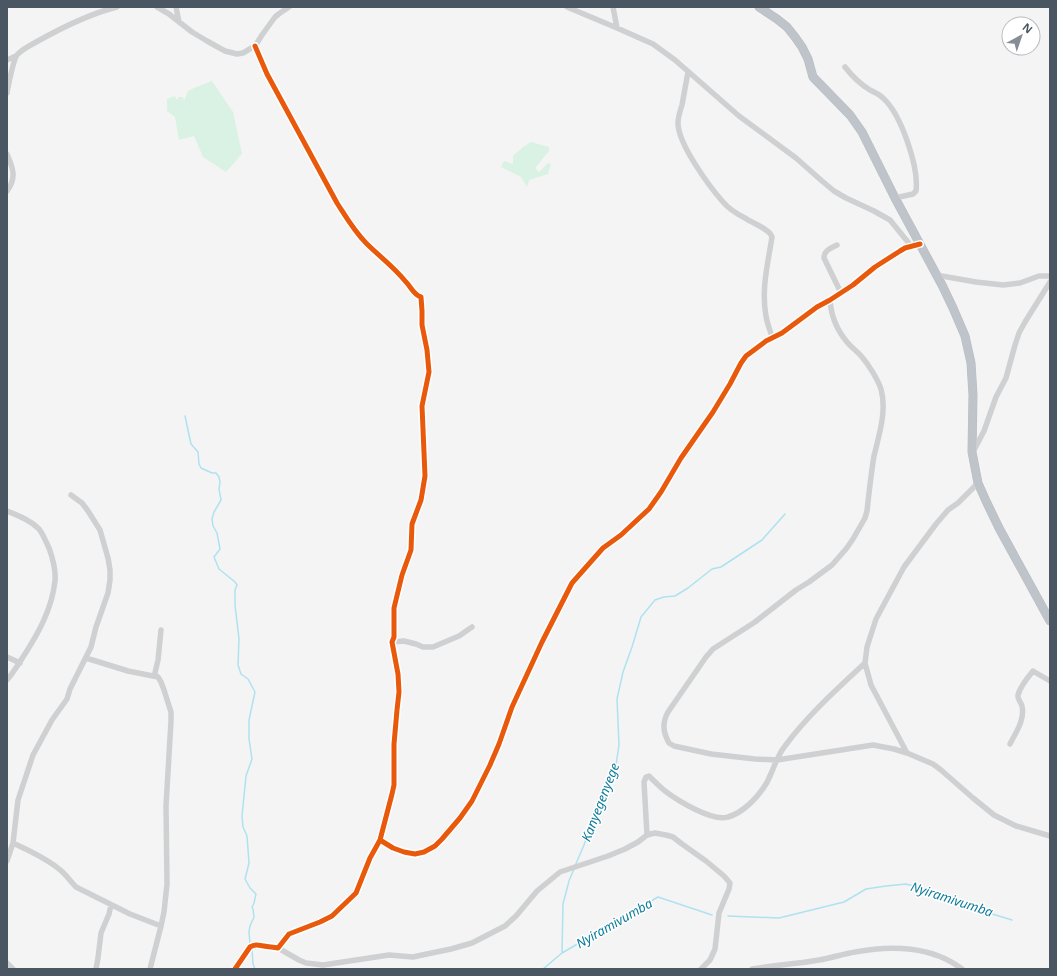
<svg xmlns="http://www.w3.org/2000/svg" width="1057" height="976" viewBox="0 0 1057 976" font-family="'Noto Sans',sans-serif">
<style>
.green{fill:#d9f2e3}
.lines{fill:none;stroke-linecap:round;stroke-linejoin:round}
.stream{stroke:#aee2f0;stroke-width:1.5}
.highway-casing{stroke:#b9bec3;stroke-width:9}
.minor{stroke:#ced0d2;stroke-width:5.5}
.highway{stroke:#bec4c9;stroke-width:8}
.cycleway-casing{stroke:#fff;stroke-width:8}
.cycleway{stroke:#e8590c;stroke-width:5}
.labels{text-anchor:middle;stroke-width:3;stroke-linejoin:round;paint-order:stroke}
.water-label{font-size:13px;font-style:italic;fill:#0c7c9b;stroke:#fff}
</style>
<rect width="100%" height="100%" fill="#f4f4f4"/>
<path class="green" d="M212,81L233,112L242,154L226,172L203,157L194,136L179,140L175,117L167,111V99L175,96L177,100L179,97H183L184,101L188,91L194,88Z
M531,142L549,147V151L535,168L539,172L548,163L551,164L548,174L529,180L527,187L521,177L501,167L504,161L513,164V156L523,147Z"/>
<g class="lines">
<path class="stream" d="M185,416L191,444L198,452L199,464L201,468L212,473H216L219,477L220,482L219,489L221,500L214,512L212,519L213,526L217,533L220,549L214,557L219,569L235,582L237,585L235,590V605L239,639L238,665L241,674L248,679L255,692L249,720V739L252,759L246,776L242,816L243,827L247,836L249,863L245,879L250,888L256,894L254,903L252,907L253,909L254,917L250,926L249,932L250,944
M575,866L584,845L596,808L616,765L619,745L617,699L623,672L632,647L641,617L655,600L664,597L675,596L688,588L712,569L721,567L762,540L785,514
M728,916L779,918L844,902L866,889L886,886L906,884L948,895L989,913L1012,920
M252,949L253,964L255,969
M562,953L563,904L569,881L574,869
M543,969L562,953L658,897L712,915"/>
<defs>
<path id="highway" d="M759,7L777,19L787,27L795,37L802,47L808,59L813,77L850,115L862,132L895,198L942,285L953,308L965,336L971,363L973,395L972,452L978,483L986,501L999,528L1050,621"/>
</defs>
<use href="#highway" class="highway-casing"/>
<path class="minor" d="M157,7L169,14L192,32L207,41L225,51L237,54L243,53L255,46L262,35L275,17L280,13L289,7
M176,7L179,22
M567,7L617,28L653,44L675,60L739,116L796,158L822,181L834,191L846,198L874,211L890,220L912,247
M613,7L617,28
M7,60L16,56
M845,67C852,76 860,84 870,90C874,92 879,94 883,98C901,114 919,167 916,191L913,194L895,198
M688,72C686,83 684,94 682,105C680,111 678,117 678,123C678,144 709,186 723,202C729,209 737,214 745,218C752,223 770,229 772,237C768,263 761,289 766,316C767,323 770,330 772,337
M7,93C8,86 14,58 17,55C22,49 31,45 38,41C63,27 89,14 117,7
M7,154C13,168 17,178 7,191
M837,245C831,248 824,250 824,258L841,293
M936,275L976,282L1003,285L1020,283L1039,276H1050
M830,300C831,316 837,330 847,342C852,348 858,352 862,357C869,365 878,380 881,389C887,411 879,435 874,456C871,474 869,493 867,511L865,518L853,539L846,549L832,565L809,582L796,590L755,622L713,649L706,657L668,712C662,723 663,732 669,743L674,746L711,754L755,759L777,760L873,745L894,749L907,753
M973,452L984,431L996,397L1006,378L1015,345L1019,333L1025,322L1050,282
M978,483L958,503L948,510L936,524L904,567L876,619L867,647L865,663L871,685L907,753L933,764L941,770L973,798L994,815L1016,826L1050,836
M7,511C19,516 30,520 39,529C43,534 46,542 49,548C53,559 56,570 55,581C52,609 38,634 23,657C18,665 13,673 7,680
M392,642L404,641L416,644L423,647H433L459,636L472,627
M7,657L20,663
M86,658L128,671L158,677L161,682L164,690L171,712V721L166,806L167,884L164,912L161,926L150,969
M158,677L155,675V673L158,660L161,630
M1010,744C1016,732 1025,720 1022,706C1021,702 1017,699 1018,695C1020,687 1028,677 1033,671L1050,681
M647,835L644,782L646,777L649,776C654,781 659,786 665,791C677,800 712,822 728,817C743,813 758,797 766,784C773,772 776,757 785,746C808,715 837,689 865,663
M380,840L393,848L404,852L415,854L424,852L435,846L442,839L460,818L472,801L490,765L499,744L512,707L542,642L572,583L603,548L621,535L649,509L661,492L681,458L713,412L730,384L741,363L746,356L766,341L782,333L817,307L830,300L853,285L875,267L900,251L905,248L920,244
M13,843C28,850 46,858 59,869C66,874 70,881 76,887L130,914L161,926
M7,861L13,843L18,800L33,755L52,720L67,699L70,689L91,647L96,627L108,593L110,580V570L108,558L100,530L88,511L82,503L71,495
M278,948L299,960L306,963L323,965L389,955L413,957L422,955L451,949L472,943L505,926L516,916L537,891L560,872L608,856L625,849L638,842L647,835L655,833L666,835L673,837L682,844L706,861L724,876L730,883L729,889L719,913L715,949L710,960L701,969
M7,963L13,969
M96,969L98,958L101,933L109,914L111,905
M235,969L250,947C255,944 258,945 264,946C268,947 273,947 278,948L289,934L320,922L332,916L356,893L370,858L380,840L392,794L394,785V744L397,710L399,692L398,674L392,642L394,637V608L402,575L411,550L412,524L421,500L425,476L422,406L429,372L427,350L422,325V311L421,297C414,295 411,287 406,282C394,267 379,256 366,243C354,231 346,217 337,203L267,74L255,46
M752,969C775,965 797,964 819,960C831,958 843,954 855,952C891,945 932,946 962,969"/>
<use href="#highway" class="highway"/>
<defs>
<path id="cycleway" d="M380,840L393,848L404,852L415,854L424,852L435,846L442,839L460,818L472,801L490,765L499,744L512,707L542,642L572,583L603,548L621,535L649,509L661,492L681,458L713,412L730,384L741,363L746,356L766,341L782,333L817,307L830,300L853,285L875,267L900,251L905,248L920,244
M235,969L250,947C255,944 258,945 264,946C268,947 273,947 278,948L289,934L320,922L332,916L356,893L370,858L380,840L392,794L394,785V744L397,710L399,692L398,674L392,642L394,637V608L402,575L411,550L412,524L421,500L425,476L422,406L429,372L427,350L422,325V311L421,297C414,295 411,287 406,282C394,267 379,256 366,243C354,231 346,217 337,203L267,74L255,46"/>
</defs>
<use href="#cycleway" class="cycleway-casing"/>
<use href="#cycleway" class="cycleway"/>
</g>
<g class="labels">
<g class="water-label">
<text transform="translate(600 802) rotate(-69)" y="5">Kanyegenyege</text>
<text transform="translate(952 899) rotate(18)" y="5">Nyiramivumba</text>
<text transform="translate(614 923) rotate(-30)" y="5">Nyiramivumba</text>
</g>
</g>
<rect width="1057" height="976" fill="none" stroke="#4a5661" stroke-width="16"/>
<g transform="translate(1021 36) rotate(40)"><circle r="19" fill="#ffffff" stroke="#b7bbc0"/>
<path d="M0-3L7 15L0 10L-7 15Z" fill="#868d94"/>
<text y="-6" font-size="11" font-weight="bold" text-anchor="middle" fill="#4a5661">N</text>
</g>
</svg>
